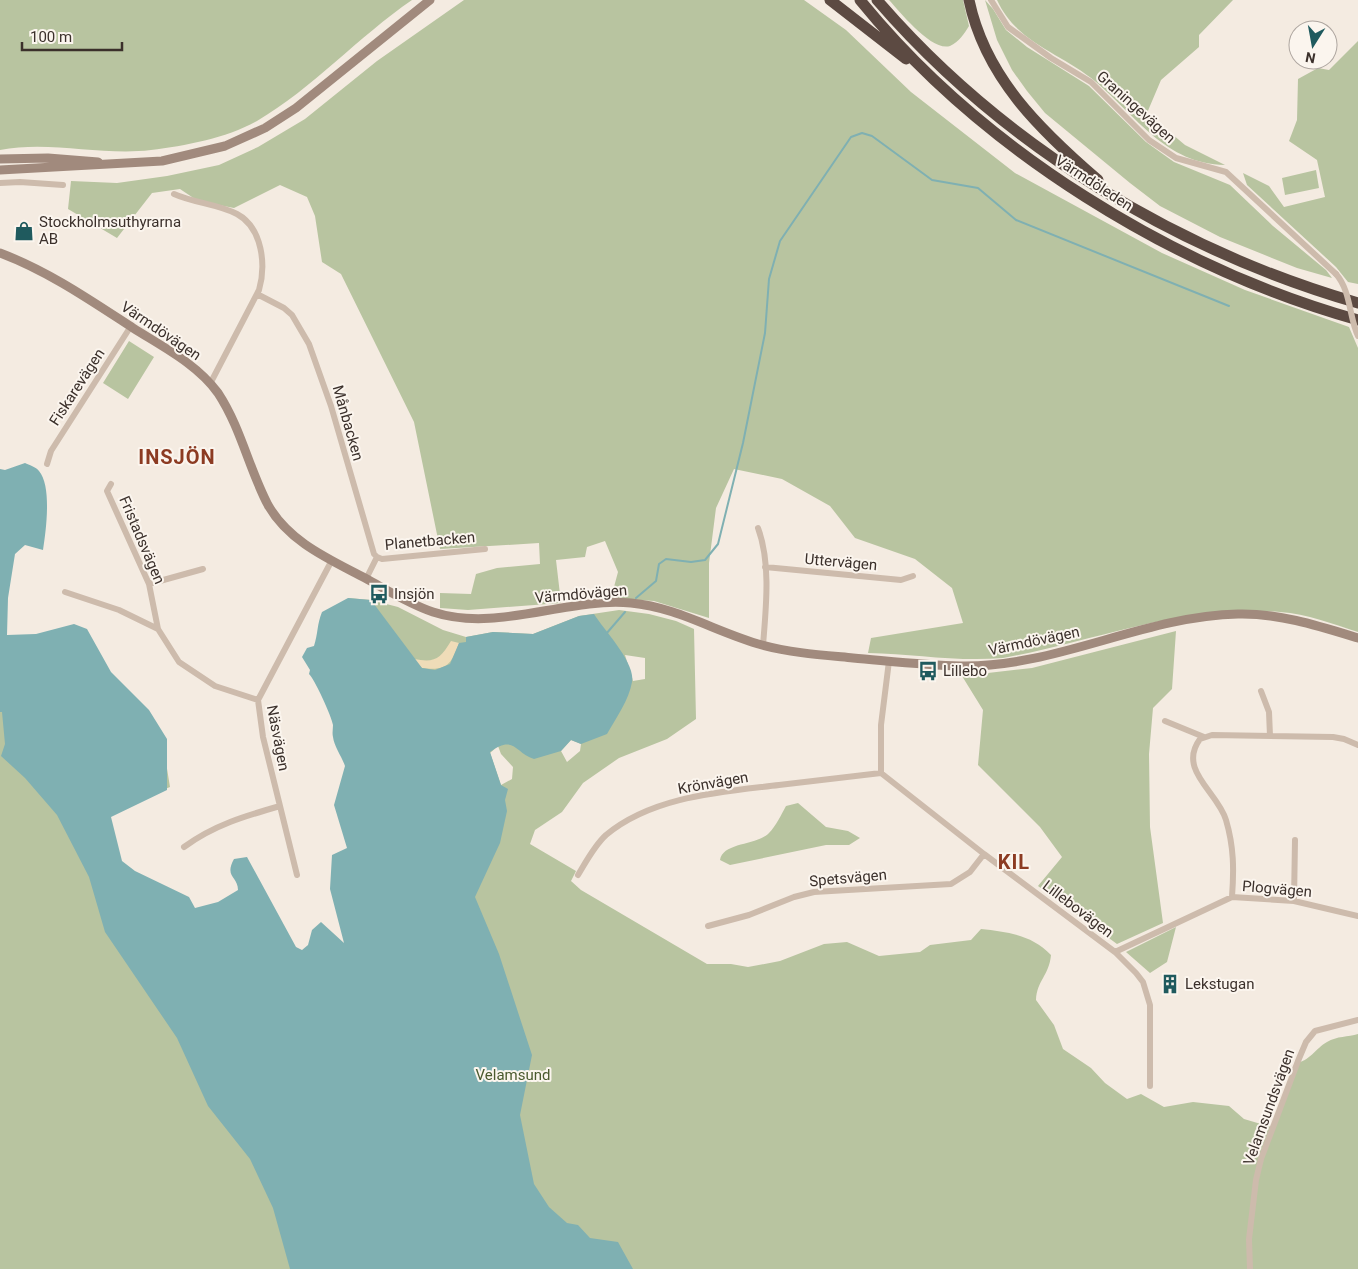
<svg xmlns="http://www.w3.org/2000/svg" width="1358" height="1269" viewBox="0 0 1358 1269" font-family="Roboto,sans-serif">
<style>
.green{fill:#b8c4a0;fill-rule:evenodd}
.sand{fill:#efdcb8}
.water{fill:#7fb0b2}
.lines{fill:none;stroke-linecap:round;stroke-linejoin:round}
.stream{stroke:#7fb0b2;stroke-width:2}
.minor{stroke:#cdbbac;stroke-width:6}
.secondary{stroke:#a18a7d;stroke-width:9}
.motorway{stroke:#5c4a42;stroke-width:11}
.minor-bridge{stroke:#cdbbac;stroke-width:6}
.labels{text-anchor:middle;stroke-width:4;stroke-linejoin:round;paint-order:stroke}
.street-label{font-size:15px;fill:#3b302b;stroke:#fbf5ee}
.poi-label{font-size:15px;fill:#3b302b;stroke:#fbf5ee;text-anchor:start}
.park-label{font-size:15px;fill:#4a5a2e;stroke:#fbf5ee}
.district-label{font-size:20px;font-weight:bold;letter-spacing:1px;fill:#8c3b22;stroke:#fbf5ee}
</style>
<rect width="100%" height="100%" fill="#f4ebe1"/>
<path class="green" d="M0,0H412C358,37 313,88 257,121C227,138 185,146 151,150C101,156 49,140 0,150Z
M464,0H804L846,30L911,92L1015,173L1162,253L1245,290L1349,327L1358,348V632C1333,624 1307,614 1280,612C1185,603 1096,641 1003,658C958,662 914,654 868,653L871,638L963,623L952,588L915,559L855,538L830,506L782,479L734,469L716,508L709,563V618L654,601L611,598L618,572L605,541L587,547L585,557L556,560L561,603L468,610L440,608V593L471,594L476,574L497,568L540,564L539,543L440,549L414,422L341,274L322,262L315,216L307,197L280,185L234,208L198,201L180,189L152,193L117,238L68,209L71,181L117,183L167,176L219,165L258,147L305,119L377,61Z
M889,0H963L969,26C964,34 959,42 950,46C932,52 900,12 889,0Z
M985,0L993,9L1006,30L1027,47L1089,86L1146,142L1174,162L1230,185L1273,226L1326,270L1332,278L1297,268L1220,237L1160,206L1130,183L1045,113L1027,91L1012,70L997,40Z
M997,0H1233L1199,35V47L1161,80L1147,113L1185,145L1225,165C1166,164 1136,116 1096,82C1062,53 1017,44 997,0Z
M1358,41V284L1348,282L1336,267L1247,185L1243,173L1269,186L1284,207L1325,197L1317,160L1289,141L1297,120L1298,79L1318,68L1329,70Z
M1316,170L1319,188L1285,195L1282,178Z
M129,341L154,357L128,399L103,383Z
M348,598L371,600L398,607L443,630L466,637L493,632L533,634L579,616L619,610L649,614L676,621L694,629L696,719L667,739L619,758L583,783L562,812L535,830L530,844L576,871L571,881L581,890L707,964H731L748,967L780,961L824,944L847,942L879,956L920,952L930,945L971,940L981,929C1008,932 1032,935 1051,955C1049,976 1037,980 1036,1000L1054,1025L1063,1049L1091,1068L1105,1083L1127,1099L1141,1094L1164,1107L1193,1102L1229,1106L1244,1119L1271,1127L1295,1063C1309,1062 1316,1048 1327,1042C1337,1036 1348,1037 1358,1034V1269H0V644L163,744L170,787L131,803L92,809L115,873L297,973L363,953L371,864ZM625,655L645,658V679L633,681ZM571,740L581,744L580,751L567,762L561,751ZM498,746L501,754L513,767L512,779L501,785L490,753Z
M1176,631L1172,689L1153,708L1149,754L1150,827L1163,923L1117,944L1038,886L1062,857L1040,827L978,765L983,710L962,676L1032,668Z
M798,803L826,827L848,831L860,838L849,845H826L730,865L720,860C723,842 756,846 769,833C776,826 781,815 786,806Z
M1176,927L1167,962L1150,973L1126,952Z"/>
<path class="sand" d="M451,641L459,643C451,665 447,671 422,668L414,659C435,663 440,659 451,641Z"/>
<path class="water" d="M25,463C29,465 36,467 39,471C52,486 46,531 43,550L25,545L15,554L8,598L7,635L36,634L74,624L87,629L111,672L149,710L167,739V790L111,817L122,861L135,871L189,897L195,908L218,902L238,890C238,876 224,877 234,859L247,857L296,947L302,950L308,945L312,930L321,922L344,943L330,889L332,855L347,848L334,805L345,766C342,757 334,746 333,737C332,733 333,729 333,725C332,717 314,678 309,674L310,670L302,657L307,648L314,646C318,634 317,624 322,612L348,598L371,600L422,668L435,670L450,664L459,643L466,642V637L493,632L533,634L579,616L594,614C604,630 636,663 632,682C629,700 616,718 607,734L581,744L571,740L561,751L534,759C515,753 514,734 490,752L501,785L508,789L505,800L507,811L500,843L475,897L499,954L532,1055L520,1115L534,1184L549,1207L567,1223L578,1225L590,1238L618,1242L633,1269H290L273,1208L250,1159L208,1106L177,1038L105,932L89,877L57,815L25,778L1,756L5,744L2,712H0V469L5,470Z"/>
<g class="lines">
<path class="stream" d="M636,598L656,581L659,564L666,559L691,562L705,560L718,544L743,443L765,333L769,279L780,241L851,137L862,133L872,136L932,180L978,188L1016,220L1229,306
M606,634L625,612"/>
<path class="minor" d="M991,0L1008,27L1051,58L1091,82L1149,140L1176,158L1226,172L1336,274
M0,183L20,182L63,185
M174,194C194,203 218,204 237,214C263,228 266,266 259,290L210,384
M257,294L284,308L292,315L309,344L331,406L374,554L377,557L366,579
M47,464L51,451L131,326
M111,484L107,491L149,584L158,629L179,662L215,686L258,700
M758,528C771,563 766,608 763,645
M377,557L382,559L485,549
M765,567L901,580L913,576
M149,584L203,569
M65,592L119,610L158,629
M889,661L881,725V773L984,854L1115,952L1136,973L1143,982L1150,1005V1086
M1261,691L1269,712L1270,736
M1165,721L1204,737
M184,847C214,825 245,816 280,806
M297,875L263,737L258,700L332,560
M578,875C586,862 594,846 606,835C653,796 721,792 779,785C813,781 847,777 881,773
M1232,897C1234,870 1234,847 1226,820C1218,792 1177,770 1200,739L1212,735L1333,737L1344,739L1358,745
M1294,901L1295,840
M708,926L749,915L794,897L814,892L951,884L970,872L984,854
M1115,952L1232,897L1294,901L1358,916
M1250,1269L1249,1239L1256,1180L1261,1159L1298,1061L1306,1042L1315,1031L1358,1020"/>
<path class="secondary" d="M0,159L48,158L98,162
M0,170L162,161L225,146L265,128L296,108L430,0
M0,253C48,271 90,300 133,328C163,347 197,364 218,393C241,428 249,469 268,505C289,542 329,559 365,578C387,590 409,604 433,612C497,633 566,597 631,603C677,607 718,633 762,645C792,653 822,655 853,658C889,661 925,665 960,666C1056,668 1143,616 1238,614C1279,613 1319,626 1358,638"/>
<path class="motorway" d="M830,0L906,59
M860,0C982,150 1173,268 1358,320
M877,0C1002,145 1175,250 1358,303
M969,0C985,77 1040,130 1098,180"/>
<path class="minor-bridge" d="M1336,274C1351,291 1349,317 1358,336"/>
</g>
<defs>
<symbol id="shop-bare" viewBox="-9 -9 18 18"><path d="M-5-2.5h2.3a2.7 3.5 0 0 1 5.4 0H5L5.5 6h-11ZM-1.5-2.5h3a1.5 2.3 0 0 0-3 0Z" fill="#1f5a5e" stroke="#fbf5ee" stroke-width="2.5" paint-order="stroke"/></symbol>
<symbol id="bus-bare" viewBox="-9 -9 18 18"><path d="M-5-6H5V4H4V6H2V4H-2V6H-4V4H-5ZM-3.5-4V0h7V-4ZM-3.5 1.2v1.5H-2V1.2ZM2 1.2v1.5H3.5V1.2Z" fill="#1f5a5e" stroke="#fbf5ee" stroke-width="2.5" paint-order="stroke"/></symbol>
<symbol id="building-bare" viewBox="-9 -9 18 18"><path d="M-4-6H4V6H1V3H-1V6H-4ZM-2.5-4.3h1.7v1.8h-1.7ZM.8-4.3h1.7v1.8H.8ZM-2.5-1h1.7V.8h-1.7ZM.8-1h1.7V.8H.8Z" fill="#1f5a5e" stroke="#fbf5ee" stroke-width="2.5" paint-order="stroke"/></symbol>
</defs>
<g fill-rule="evenodd">
<use href="#shop-bare" x="10" y="217" width="28" height="28"/>
<use href="#bus-bare" x="365" y="580" width="28" height="28"/>
<use href="#bus-bare" x="914" y="657" width="28" height="28"/>
<use href="#building-bare" x="1156" y="970" width="28" height="28"/>
</g>
<g class="labels">
<g class="street-label">
<text transform="translate(1136 107) rotate(42)" y="5">Graningevägen</text>
<text transform="translate(1094 183) rotate(33)" y="5">Värmdöleden</text>
<text transform="translate(161 331) rotate(34)" y="5">Värmdövägen</text>
<text transform="translate(77 387) rotate(-57)" y="5">Fiskarevägen</text>
<text transform="translate(348 423) rotate(74)" y="5">Månbacken</text>
<text transform="translate(142 540) rotate(67)" y="5">Fristadsvägen</text>
<text transform="translate(430 541) rotate(-5)" y="5">Planetbacken</text>
<text transform="translate(841 562) rotate(5)" y="5">Uttervägen</text>
<text transform="translate(581 594) rotate(-5)" y="5">Värmdövägen</text>
<text transform="translate(1034 641) rotate(-12)" y="5">Värmdövägen</text>
<text transform="translate(278 738) rotate(79)" y="5">Näsvägen</text>
<text transform="translate(713 783) rotate(-10)" y="5">Krönvägen</text>
<text transform="translate(848 878) rotate(-5)" y="5">Spetsvägen</text>
<text transform="translate(1277 889) rotate(5)" y="5">Plogvägen</text>
<text transform="translate(1078 909) rotate(37)" y="5">Lillebovägen</text>
<text transform="translate(1269 1107) rotate(-70)" y="5">Velamsundsvägen</text>
</g>
<g class="poi-label">
<text x="39" y="227">Stockholmsuthyrarna<tspan x="39" dy="17">AB</tspan></text>
<text x="394" y="599">Insjön</text>
<text x="943" y="676">Lillebo</text>
<text x="1185" y="989">Lekstugan</text>
</g>
<g class="park-label">
<text x="513" y="1080">Velamsund</text>
</g>
<g class="district-label">
<text x="177" y="464">INSJÖN</text>
<text x="1014" y="869">KIL</text>
</g>
</g>
<g transform="translate(1313 45) rotate(191)"><circle r="24" fill="#fbf5ee" stroke="#aea6a0"/>
<path d="M0-4L9 19L0 12L-9 19Z" fill="#1f5a5e"/>
<text y="-8" font-size="14" font-weight="bold" text-anchor="middle" fill="#3b302b">N</text>
</g>
<path d="M22 42v8h100v-8" fill="none" stroke="#3b302b" stroke-width="2.5"/>
<text x="30" y="42" font-size="15" fill="#3b302b" stroke="#fbf5ee" stroke-width="4" paint-order="stroke">100 m</text>
</svg>
